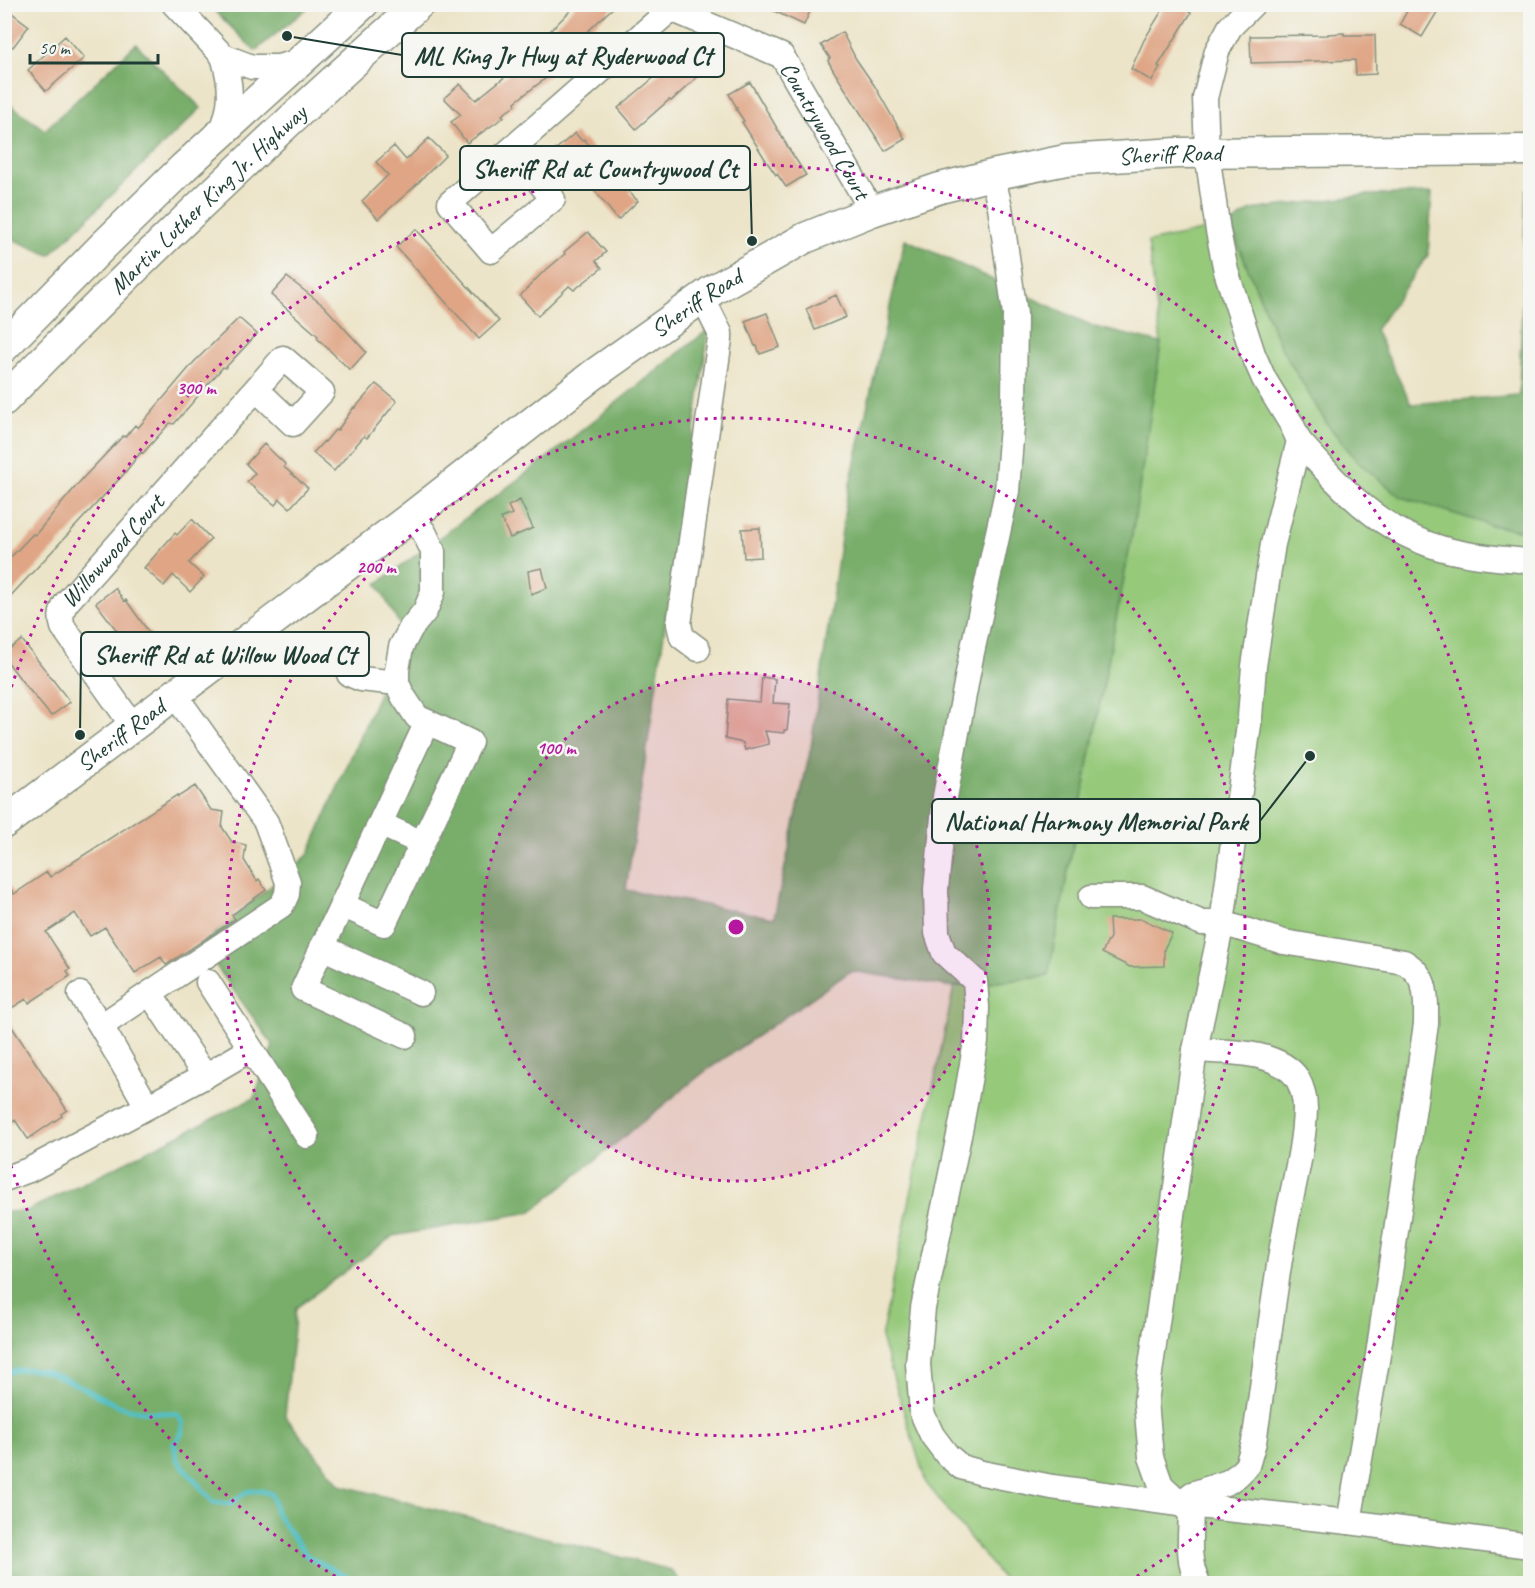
<svg xmlns="http://www.w3.org/2000/svg" width="1535" height="1588" viewBox="0 0 1535 1588" font-family="Caveat,sans-serif">
<style>
.green{fill:#96c97a;stroke:#5a8357;stroke-width:1.5}
.forest{fill:#78ad6a;stroke:#4c754f;stroke-width:1.5}
.lines{fill:none;stroke-linecap:round;stroke-linejoin:round}
.stream{stroke:#51c0c6;stroke-width:5}
.building{fill:#dfa585}
.minor-casing{stroke:#86907e;stroke-width:27}
.major-casing{stroke:#86907e;stroke-width:33}
.minor{stroke:#fff;stroke-width:24}
.major{stroke:#fff;stroke-width:30}
.ring{fill:none;stroke:#b5179e;stroke-width:3;stroke-dasharray:3 6}
.labels{text-anchor:middle;stroke-width:5;stroke-linejoin:round;paint-order:stroke}
.street-label{font-size:24px;fill:#1f3d34;stroke:#f6f6f2}
.centre{fill:#b5179e;stroke:#f6f6f2;stroke-width:3}
.ring-label{font-size:18px;text-anchor:middle;font-weight:bold;fill:#b5179e;stroke:#f6f6f2;stroke-width:5;stroke-linejoin:round;paint-order:stroke}
.leader{fill:none;stroke:#1f3d34;stroke-width:2}
.callout-dot{fill:#1f3d34;stroke:#f6f6f2;stroke-width:2}
.callout{fill:#f6f6f2;stroke:#1f3d34;stroke-width:2}
.callout-label{font-size:26px;text-anchor:middle;font-weight:bold;fill:#1f3d34}
</style>
<rect width="100%" height="100%" fill="#f6f6f2"/>
<filter id="ink" filterUnits="userSpaceOnUse"><feTurbulence type="fractalNoise" baseFrequency=".0167" numOctaves="2"/><feDisplacementMap in="SourceGraphic" scale="12" xChannelSelector="R" yChannelSelector="G"/><feConvolveMatrix kernelMatrix="1 2 1 2 8 2 1 2 1" color-interpolation-filters="sRGB"/></filter>
<filter id="wash" filterUnits="userSpaceOnUse"><feTurbulence type="fractalNoise" baseFrequency=".008" numOctaves="4" result="noise"/><feDisplacementMap in="SourceGraphic" scale="24" xChannelSelector="R" yChannelSelector="G"/><feGaussianBlur stdDeviation="1.35" result="paint"/><feColorMatrix in="noise" values="0 0 0 0 0 0 0 0 0 0 0 0 0 0 0 0 0 1.4 0 .05"/><feComposite in="paint" operator="in"/></filter>
<g filter="url(#wash)">
<rect width="100%" height="100%" fill="#ece4c8"/>
<path class="green" d="M1230,225L1280,346L1490,525L1530,532V1583H1006L926,1483L881,1338L954,987L1048,976L1132,535L1161,343L1148,242Z"/>
<path class="forest" d="M209,5H311L255,51Z
M136,44L201,108L50,255L5,236V101L45,130Z
M1526,190H1530V532L1490,525L1401,497L1359,463L1327,424L1280,346L1230,225L1251,210L1365,195L1432,193L1428,255L1375,330L1411,404L1519,395Z
M905,239L1095,327L1161,343L1132,535L1048,976L954,987L851,971L703,1073L531,1212L393,1236L296,1308L285,1416L340,1485L671,1570L682,1583L5,1584V1212L27,1211L254,1098L273,1045L201,945L308,855L405,634L377,584L552,454L709,329L626,890L774,918L811,747L846,502Z"/>
<g class="lines">
<path class="stream" d="M4,1374C44,1356 87,1394 122,1407C139,1413 160,1412 177,1414L183,1423L182,1433L174,1444L177,1459L213,1502L231,1504C246,1490 252,1487 272,1494L276,1513L307,1556L360,1584"/>
</g>
<g id="blocks">
<path class="building" d="M577,4H617L547,69L551,74L515,102L516,105L502,115L504,117L467,143L451,122L461,115L444,98L460,84L476,100L553,38L548,33Z
M759,4H813L804,25Z
M1166,4H1193L1189,12L1191,13L1158,66L1160,67L1152,81L1131,69L1144,40Z
M1411,4H1442L1422,37L1400,24Z
M4,7L29,26L13,47L4,41Z
M842,32L856,59L874,85L905,139L885,151L835,73L828,61L830,58L821,45Z
M1344,33V35H1375L1376,74L1356,75L1355,60L1251,63L1250,36L1328,35V34Z
M65,36L84,58L46,91L28,70Z
M689,48L707,68L671,101L669,100L636,129L618,108Z
M750,82L789,149L806,175L786,187L777,174L776,175L767,162L742,122L744,121L736,109L737,108L729,94Z
M575,133L582,141L584,139L606,164L608,163L631,190L629,192L638,201L618,220L579,171L578,172L565,162L555,150Z
M429,138L446,155L413,188L378,219L362,201L388,175L376,162L394,146L406,160Z
M416,229L499,321L479,339L396,247Z
M588,232L606,252L596,261L602,268L574,290L569,286L538,316L520,296L540,275L565,254L564,252Z
M287,277L324,306L366,352L350,370L317,338L318,336L271,295Z
M836,295L846,317L815,330L806,309Z
M767,313L780,347L760,354L757,346H755L745,321Z
M239,318L257,334L225,368L223,367L174,424L170,423L143,453L141,452L123,475L4,603V564L33,534L35,535L83,478L123,436L125,437L135,425L138,428L194,362Z
M376,384L397,401L367,438L364,436L334,471L313,453L324,441L325,442L335,430L337,431L354,407L355,408Z
M264,444L285,464L284,467L308,488L290,508L280,499L275,505L247,482L255,473L246,464Z
M520,500L533,528L510,538L501,518L512,514L508,506Z
M192,519L211,539L189,563L204,577L190,592L173,575L164,586L144,568L175,533L177,535Z
M760,528L761,557L744,558L742,529Z
M542,568L547,588L531,594L528,571Z
M115,588L124,601L126,600L153,638L133,652L96,603Z
M22,640L70,702L51,716L21,680L4,657V653Z
M762,677L775,679L773,703L790,704L787,730H784V733L765,731L769,744L745,750L743,743L725,739L728,699L760,702Z
M195,786L211,810L224,812L222,827L232,842L246,845L244,860L257,881L259,879L266,890L232,915L235,919L166,965L161,957L135,973L105,927L90,936L75,913L46,932L70,969L67,971L70,976L29,1003L26,999L4,1013V879L14,894L47,872L50,877L177,795L178,797Z
M1109,919H1142L1172,933L1164,949V966L1130,967L1102,953L1110,937Z
M4,1015L67,1110L61,1114L62,1116L28,1139L15,1120L9,1123L4,1116Z"/>
</g>
</g>
<g filter="url(#ink)">
<use href="#blocks" fill-opacity="0" stroke="#86907e" stroke-width="1.5"/>
<g class="lines">
<defs>
<g id="minor">
<path d="M174,4L223,56L252,67H278L300,61"/>
<path d="M221,133C233,103 232,87 223,56"/>
<path id="s1" d="M513,150L553,199L491,251L450,203L671,9L782,56L872,211"/>
<path d="M992,175L1000,207L1015,314L1014,400L1007,491L971,657L945,797L936,889L937,933L944,953L975,981L977,1007L976,1042L961,1126L923,1308L918,1364L922,1413L932,1435L947,1455L961,1467L982,1473L1052,1487L1179,1504L1349,1522L1530,1546"/>
<path d="M1299,441C1348,496 1390,542 1467,554C1488,558 1509,559 1530,561"/>
<path d="M698,649L682,637L679,624L720,339V333L702,297"/>
<path d="M349,674L361,679L397,683"/>
<path id="s2" d="M133,726L63,627C60,618 61,612 66,603L256,389L283,358L322,392L293,424L256,389"/>
<path d="M380,824L422,843"/>
<path d="M1091,897H1142L1202,923H1222L1284,942L1404,962C1429,977 1426,997 1426,1024L1378,1355L1349,1522"/>
<path d="M342,905L384,924L470,742L417,717L403,696L397,683V670L401,647L411,628L425,611L433,592V551L424,532L411,517"/>
<path d="M322,947L421,993"/>
<path d="M208,982L307,1136"/>
<path d="M80,994L101,1026"/>
<path d="M405,1036L303,989L427,722"/>
<path d="M205,1076L251,1049"/>
<path d="M147,1106L101,1026L150,993"/>
<path d="M4,1179L29,1170L205,1076L150,993L282,905L287,894L288,882L266,822L175,695"/>
<path d="M1179,1504L1192,1494L1228,1482L1238,1475L1247,1466L1254,1442C1265,1373 1272,1303 1284,1235C1291,1193 1304,1151 1305,1109C1305,1099 1302,1087 1297,1078C1278,1050 1225,1052 1195,1050"/>
<path d="M1198,1584C1187,1560 1190,1539 1191,1513L1161,1485L1151,1457L1146,1402L1195,1050L1222,923L1250,717L1254,666L1273,544L1299,441L1292,425L1264,379L1253,354L1226,271L1218,231L1207,153L1205,98L1217,51L1230,27L1253,4"/>
</g>
<g id="major">
<path d="M4,347L103,246L184,167L363,4"/>
<path id="s3" d="M4,400C137,263 275,131 419,4"/>
<path id="s4" d="M4,823L411,517L593,375L713,290L805,238L872,211L940,188L992,175L1066,160L1177,153L1530,150"/>
</g>
</defs>
<use href="#minor" class="minor-casing"/>
<use href="#major" class="major-casing"/>
<use href="#minor" class="minor"/>
<use href="#major" class="major"/>
</g>
</g>
<circle cx="736" cy="927" r="254" fill="#b5179e" fill-opacity=".12"/>
<g class="ring">
<circle cx="736" cy="927" r="254"/>
<circle cx="736" cy="927" r="509"/>
<path d="M343 1581A763 763 0 0 1 6 1150M6 704A763 763 0 1 1 1129 1581"/>
</g>
<g class="labels">
<g class="street-label">
<text dy="8" stroke="none"><textPath href="#s1" startOffset="708">Countrywood Court</textPath></text>
<text dy="8" stroke="none"><textPath href="#s4" startOffset="1370">Sheriff Road</textPath></text>
<text dy="8" stroke="none"><textPath href="#s3" startOffset="286">Martin Luther King Jr. Highway</textPath></text>
<text dy="8" stroke="none"><textPath href="#s4" startOffset="866">Sheriff Road</textPath></text>
<text dy="8" stroke="none"><textPath href="#s2" startOffset="216">Willowwood Court</textPath></text>
<text dy="8" stroke="none"><textPath href="#s4" startOffset="146">Sheriff Road</textPath></text>
</g>
</g>
<circle cx="736" cy="927" r="9" class="centre"/>
<g class="ring-label">
<text x="196" y="394">300 m</text>
<text x="376" y="573">200 m</text>
<text x="556" y="754">100 m</text>
</g>
<path class="leader" d="M287 36L402 55M752 241L750 168M80 735L81 654M1310 756L1260 821"/>
<g class="callout-dot">
<circle cx="287" cy="36" r="6"/>
<circle cx="752" cy="241" r="6"/>
<circle cx="80" cy="735" r="6"/>
<circle cx="1310" cy="756" r="6"/>
</g>
<g class="callout">
<rect x="402" y="33" width="322" height="44" rx="6"/>
<rect x="460" y="146" width="290" height="44" rx="6"/>
<rect x="81" y="632" width="288" height="44" rx="6"/>
<rect x="932" y="799" width="328" height="44" rx="6"/>
</g>
<g class="callout-label">
<text x="563" y="64">ML King Jr Hwy at Ryderwood Ct</text>
<text x="605" y="177">Sheriff Rd at Countrywood Ct</text>
<text x="225" y="663">Sheriff Rd at Willow Wood Ct</text>
<text x="1096" y="830">National Harmony Memorial Park</text>
</g>
<rect width="1535" height="1588" fill="none" stroke="#f6f6f2" stroke-width="24"/>
<path d="M30 54v9h128v-9" fill="none" stroke="#1f3d34" stroke-width="3"/>
<text x="39" y="54" font-size="18" fill="#1f3d34" stroke="#f6f6f2" stroke-width="4.5" paint-order="stroke">50 m</text>
</svg>
